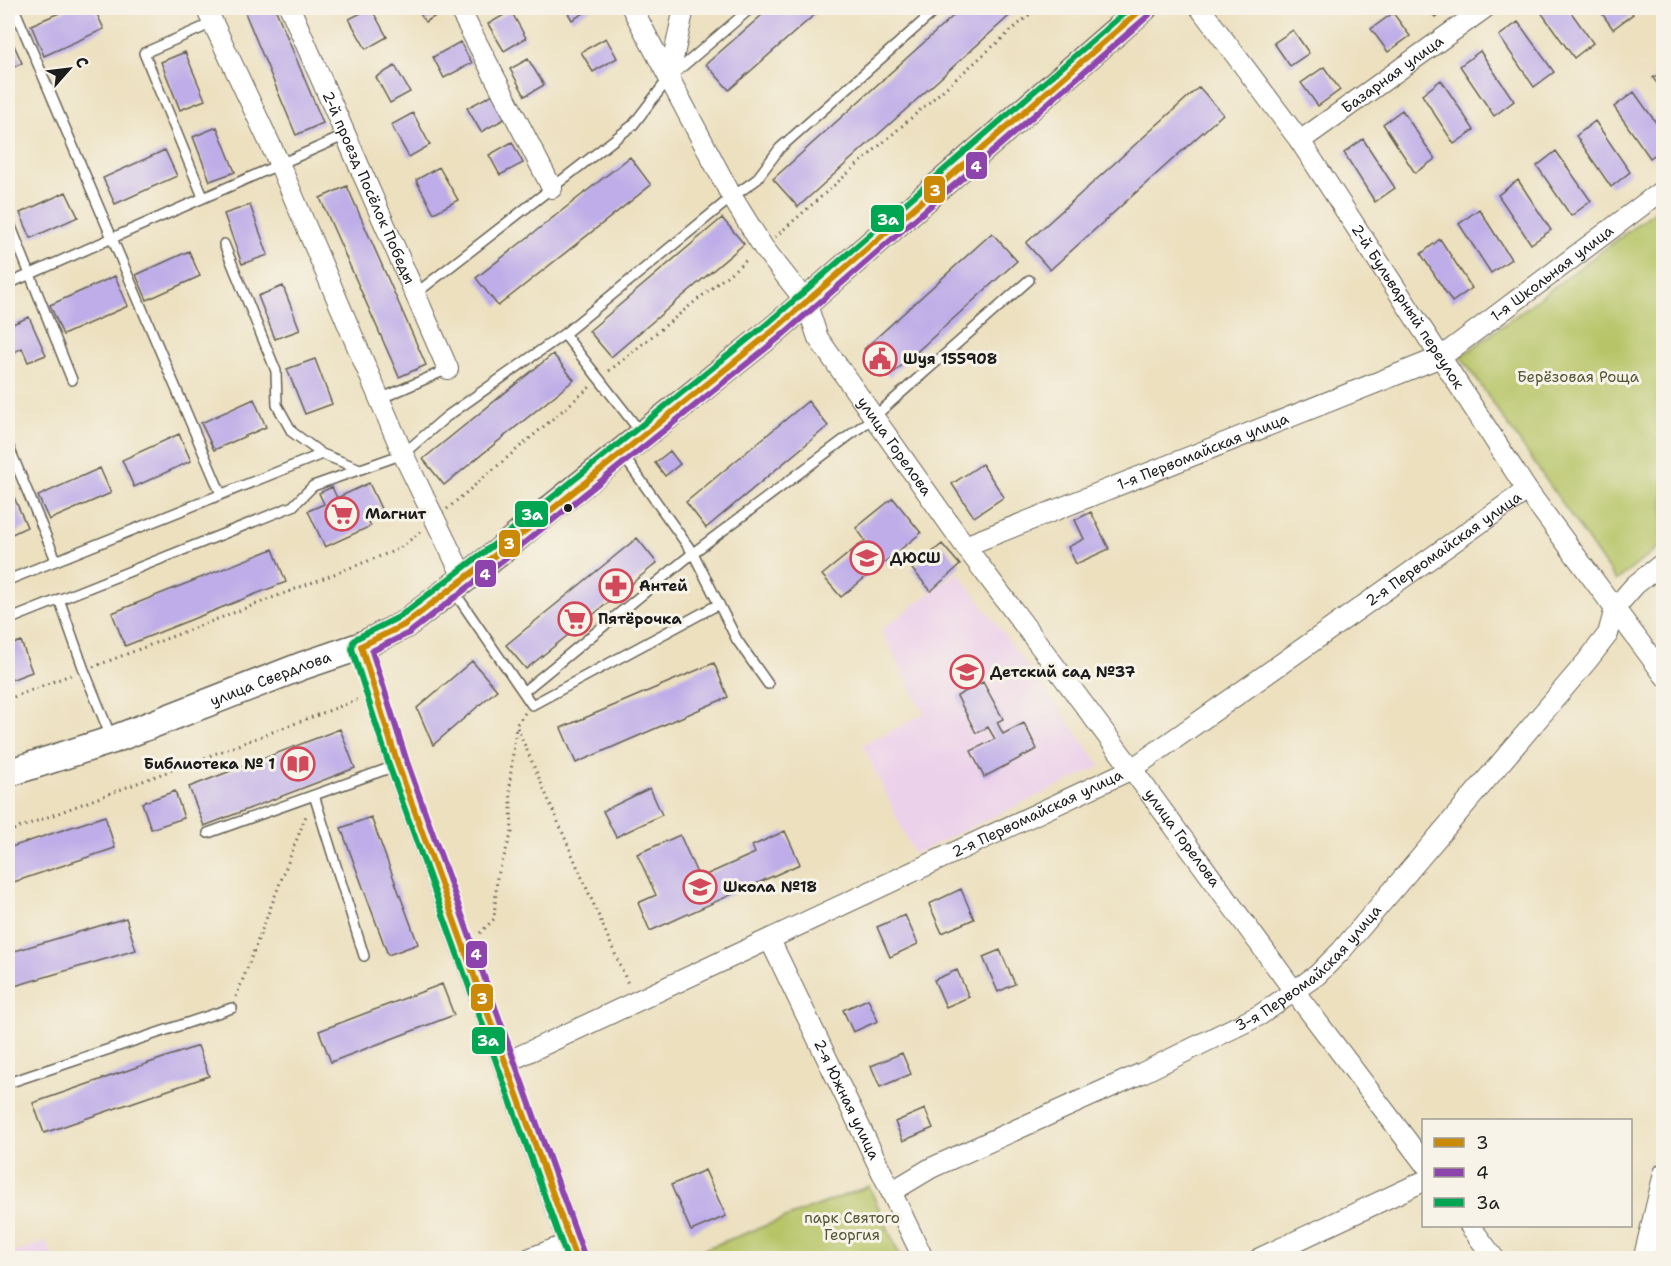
<svg xmlns="http://www.w3.org/2000/svg" width="1671" height="1266" viewBox="0 0 1671 1266" font-family="'Shantell Sans',sans-serif">
<style>
.built{fill:#ecd1ea}
.green{fill:#b7c567;stroke:#6a7042;stroke-width:1.5}
.building{fill:#beade8}
.lines{fill:none;stroke-linecap:round;stroke-linejoin:round}
.service-casing{stroke:#656155;stroke-width:12}
.minor-casing{stroke:#656155;stroke-width:22}
.tertiary-casing{stroke:#656155;stroke-width:27}
.secondary-casing{stroke:#656155;stroke-width:30}
.path{stroke:#656155;stroke-width:3;stroke-dasharray:1.5 4.5;stroke-linecap:butt}
.service{stroke:#fff;stroke-width:9}
.minor{stroke:#fff;stroke-width:20}
.tertiary{stroke:#fff;stroke-width:24}
.secondary{stroke:#fff;stroke-width:27}
.bus-1-casing{stroke:#f7f3e8;stroke-width:10}
.bus-2-casing{stroke:#f7f3e8;stroke-width:10}
.bus-3-casing{stroke:#f7f3e8;stroke-width:10}
.bus-1{stroke:#cb8a06;stroke-width:6}
.bus-2{stroke:#8e44ad;stroke-width:6}
.bus-3{stroke:#00a651;stroke-width:6}
.bus-dot{fill:#1c1c1c;stroke:#f7f3e8;stroke-width:2}
.labels{text-anchor:middle;stroke-width:6;stroke-linejoin:round;paint-order:stroke}
.street-label{font-size:15px;fill:#1c1c1c;stroke:#f7f3e8}
.poi-label{font-size:15px;font-weight:bold;fill:#1c1c1c;stroke:#f7f3e8;text-anchor:start}
.park-label{font-size:15px;fill:#525736;stroke:#f7f3e8}
.line-badge{stroke:#f7f3e8;stroke-width:2}
.badge-label{font-size:16px;text-anchor:middle;font-weight:bold;fill:#fff}
</style>
<rect width="100%" height="100%" fill="#f7f3e8"/>
<filter id="ink" filterUnits="userSpaceOnUse"><feTurbulence type="fractalNoise" baseFrequency=".0167" numOctaves="2"/><feDisplacementMap in="SourceGraphic" scale="12" xChannelSelector="R" yChannelSelector="G"/><feConvolveMatrix kernelMatrix="1 2 1 2 8 2 1 2 1" color-interpolation-filters="sRGB"/></filter>
<filter id="wash" filterUnits="userSpaceOnUse"><feTurbulence type="fractalNoise" baseFrequency=".008" numOctaves="4" result="noise"/><feDisplacementMap in="SourceGraphic" scale="24" xChannelSelector="R" yChannelSelector="G"/><feGaussianBlur stdDeviation="1.35" result="paint"/><feColorMatrix in="noise" values="0 0 0 0 0 0 0 0 0 0 0 0 0 0 0 0 0 1.4 0 .05"/><feComposite in="paint" operator="in"/></filter>
<g filter="url(#wash)">
<rect width="100%" height="100%" fill="#ece0bf"/>
<path class="built" d="M958,572L1101,766L914,854L863,745L924,714L881,630Z
M46,1241L53,1258H8V1255Z"/>
<path class="green" d="M1663,205V544L1616,581L1461,357Z
M869,1186L901,1258H681Z"/>
<g id="blocks">
<path class="building" d="M71,8H94L104,29L44,56L31,25Z
M243,8H275L323,123L296,135Z
M371,8L387,37L366,49L349,19Z
M417,8H443L445,11L425,22Z
M565,8H593L572,20Z
M770,8H822L729,90L706,64Z
M962,8H1018L798,207L773,179Z
M1428,8H1448L1435,17Z
M1538,8H1568L1593,43L1574,58Z
M1598,8H1628L1633,14L1613,29Z
M511,11L526,38L504,51L488,24Z
M1393,13L1410,36L1388,52L1371,29Z
M1518,22L1554,72L1534,87L1499,36Z
M1293,30L1309,53L1290,66L1274,43Z
M9,34L22,63L8,70V35Z
M606,38L617,58L593,72L581,52Z
M460,42L472,63L444,78L433,57Z
M1480,51L1514,101L1494,116L1460,66Z
M185,52L205,100L180,110L161,62Z
M528,59L544,85L525,96L510,69Z
M395,66L410,92L390,103L376,77Z
M1324,67L1340,90L1318,106L1301,83Z
M1664,70V92L1653,78Z
M1441,80L1474,130L1454,144L1422,95Z
M1199,87L1223,114L1050,270L1026,243Z
M1634,92L1664,134V148L1650,158L1614,107Z
M495,93L508,117L481,132L467,108Z
M1402,110L1435,159L1415,173L1383,124Z
M413,113L430,145L409,157L391,125Z
M1595,121L1630,172L1611,187L1576,136Z
M217,127L235,172L210,181L193,137Z
M1363,139L1395,188L1375,202L1344,153Z
M512,142L523,163L500,175L489,155Z
M165,150L177,176L115,204L103,178Z
M1556,151L1591,201L1571,216L1537,166Z
M630,157L651,185L498,306L476,278Z
M439,167L458,200L434,213L416,180Z
M1518,180L1551,230L1531,244L1498,195Z
M347,186L426,365L399,377L320,198Z
M66,192L78,217L31,238L20,213Z
M250,205L268,255L242,264L224,214Z
M1479,209L1511,259L1491,273L1459,224Z
M722,218L744,244L611,357L589,331Z
M992,233L1017,261L889,377L864,349Z
M1440,239L1472,288L1452,302L1421,254Z
M189,251L200,276L147,300L136,275Z
M115,276L128,306L63,335L50,305Z
M283,286L300,330L275,339L258,296Z
M29,317L46,355L28,362L22,348L8,355V326Z
M553,354L574,380L444,485L423,459Z
M315,359L332,404L305,414L287,369Z
M254,399L266,427L214,450L201,423Z
M808,401L828,426L706,528L686,502Z
M179,434L191,461L134,487L122,460Z
M670,451L680,464L665,476L655,463Z
M982,464L1004,497L974,517L952,484Z
M100,468L111,493L49,520L38,496Z
M369,483L382,511L367,518L371,526L325,547L308,511L324,504L319,493L332,487L337,498Z
M14,497L27,527L8,536V500Z
M893,498L921,533L841,597L822,575L865,540L856,528Z
M1091,512L1109,549L1076,564L1068,547L1084,539L1075,520Z
M637,538L657,563L526,669L506,645Z
M942,544L960,565L931,591L912,569Z
M273,549L286,582L125,646L112,613Z
M21,641L32,672L8,681V646Z
M472,661L497,690L433,745L417,708Z
M714,663L728,697L576,763L561,728Z
M983,682L1003,719L997,722L1003,734L1024,723L1037,749L984,777L971,751L995,739L988,727L976,733L957,696Z
M340,729L355,768L204,826L189,787Z
M650,788L662,815L616,837L603,811Z
M175,791L184,818L151,829L142,803Z
M105,816L115,848L8,884V848Z
M371,817L418,944L388,955L341,828Z
M785,831L800,864L650,931L638,903L656,895L637,854L680,835L699,878L755,853L752,846Z
M961,889L974,919L942,933L929,904Z
M905,915L918,944L890,957L877,927Z
M126,918L136,950L8,988V953Z
M1000,950L1015,984L998,992L983,957Z
M957,970L969,997L946,1007L934,980Z
M442,984L454,1015L331,1062L319,1031Z
M868,999L878,1021L853,1032L843,1010Z
M198,1046L209,1076L44,1133L33,1103Z
M902,1053L911,1074L880,1087L871,1066Z
M925,1109L933,1128L903,1141L895,1122Z
M705,1170L726,1216L691,1231L671,1185Z"/>
</g>
</g>
<g filter="url(#ink)">
<use href="#blocks" fill-opacity="0" stroke="#656155" stroke-width="1.5"/>
<g class="lines">
<defs>
<path id="service" d="M14,8L221,494
M203,197L144,53L213,23
M8,219L72,380
M224,244L276,371L277,405L292,432L322,454
M8,284L346,135
M415,294L633,125L669,78L751,8
M564,334L642,434
M380,399L448,369
M8,445L56,560
M622,454L693,553L737,640L768,684
M8,580L322,454L360,469
M453,590L532,705L719,604
M59,599L84,670L111,737
M8,620L293,506L313,486L403,454L446,417L564,334L732,197L756,180L780,148L938,8
M523,692L693,553L874,417L1029,280
M314,795L364,956
M208,833L398,765
M8,1083L232,1008"/>
<g id="minor">
<path d="M206,8L279,163L403,454L464,579"/>
<path id="s1" d="M290,8L448,369"/>
<path d="M459,8L552,188"/>
<path id="s2" d="M632,8L732,197L763,247L806,302L818,338L965,546L1132,769L1294,991L1424,1163"/>
<path id="s3" d="M1200,8L1300,141L1527,490L1664,675"/>
<path d="M669,78L684,8"/>
<path id="s4" d="M1300,141L1485,8"/>
<path id="s5" d="M965,546L1441,357L1664,189"/>
<path id="s6" d="M770,940L923,1258"/>
<path id="s7" d="M505,1063L1132,769L1527,490"/>
<path id="s8" d="M890,1189H896L931,1168L1142,1073L1260,1015L1317,975L1341,951L1587,661L1608,634L1615,608L1635,585L1664,562"/>
<path d="M1470,1226L1494,1258"/>
<path d="M1645,1252L1664,1173"/>
<path d="M530,1258L570,1243"/>
<path d="M1260,1258L1424,1181"/>
</g>
<path id="tertiary" d="M361,646L398,765L576,1258"/>
<g id="secondary">
<path id="s9" d="M8,773L112,740L302,666L361,646L404,625L498,553L532,524L774,330L1143,8"/>
</g>
</defs>
<use href="#service" class="service-casing"/>
<use href="#minor" class="minor-casing"/>
<use href="#tertiary" class="tertiary-casing"/>
<use href="#secondary" class="secondary-casing"/>
<path class="path" d="M775,237L1037,8
M609,371L749,258
M447,509L590,387
M93,667L399,549L421,531
M8,699L73,674
M525,713L516,725L629,986
M8,832L357,700
M480,933L494,919L497,878L512,832L510,780L516,727
M236,997L307,813"/>
<use href="#service" class="service"/>
<use href="#minor" class="minor"/>
<use href="#tertiary" class="tertiary"/>
<use href="#secondary" class="secondary"/>
<defs>
<path id="bus-1" d="M576,1258L398,765L361,646L404,625L498,553L774,330L1143,8"/>
<path id="bus-2" d="M584,1255L407,762L372,651L409,633L503,560L780,337L1149,15"/>
<path id="bus-3" d="M567,1258L390,768L352,649L353,642L357,638L399,617L492,546L768,323L1130,8"/>
</defs>
<use href="#bus-1" class="bus-1-casing"/>
<use href="#bus-2" class="bus-2-casing"/>
<use href="#bus-3" class="bus-3-casing"/>
<use href="#bus-1" class="bus-1"/>
<use href="#bus-2" class="bus-2"/>
<use href="#bus-3" class="bus-3"/>
</g>
</g>
<defs>
<symbol id="civic-ring" viewBox="-11 -11 22 22"><circle r="9.5" fill="#f7f3e8" stroke="#d1495b" stroke-width="1.5"/><path d="M-.6-6.5H3V-4.5H.6V-3L4-1V1h2V6H-6V1h2V-1L-.6-3ZM-1.2 2.5V6h2.4V2.5Z" fill="#d1495b"/></symbol>
<symbol id="supermarket-ring" viewBox="-11 -11 22 22"><circle r="9.5" fill="#f7f3e8" stroke="#d1495b" stroke-width="1.5"/><path d="M-6-5.5h2.5l.6 2H6L4.5 2H-2.5L-4.4-4H-6ZM-1.5 3.2a1.3 1.3 0 1 0 .1 0ZM3 3.2a1.3 1.3 0 1 0 .1 0Z" fill="#d1495b"/></symbol>
<symbol id="school-ring" viewBox="-11 -11 22 22"><circle r="9.5" fill="#f7f3e8" stroke="#d1495b" stroke-width="1.5"/><path d="M0-5L7-2L0 1L-7-2ZM-4 1L0 2.5L4 1V4Q0 6-4 4Z" fill="#d1495b"/></symbol>
<symbol id="pharmacy-ring" viewBox="-11 -11 22 22"><circle r="9.5" fill="#f7f3e8" stroke="#d1495b" stroke-width="1.5"/><path d="M-2-6h4v4h4v4h-4v4h-4v-4h-4v-4h4Z" fill="#d1495b"/></symbol>
<symbol id="library-ring" viewBox="-11 -11 22 22"><circle r="9.5" fill="#f7f3e8" stroke="#d1495b" stroke-width="1.5"/><path d="M-6-4Q-3-5.5-.7-3.5V5Q-3 3-6 4ZM6-4Q3-5.5 .7-3.5V5Q3 3 6 4Z" fill="#d1495b"/></symbol>
</defs>
<g fill-rule="evenodd">
<use href="#civic-ring" x="861" y="340" width="38" height="38"/>
<use href="#supermarket-ring" x="323" y="495" width="38" height="38"/>
<use href="#school-ring" x="848" y="539" width="38" height="38"/>
<use href="#pharmacy-ring" x="597" y="567" width="38" height="38"/>
<use href="#supermarket-ring" x="556" y="600" width="38" height="38"/>
<use href="#school-ring" x="948" y="653" width="38" height="38"/>
<use href="#library-ring" x="279" y="745" width="38" height="38"/>
<use href="#school-ring" x="681" y="868" width="38" height="38"/>
</g>
<circle class="bus-dot" cx="568" cy="508" r="5"/>
<g class="labels">
<g class="street-label">
<text dy="5" stroke="none"><textPath href="#s4" startOffset="114">Базарная улица</textPath></text>
<text dy="5" stroke="none"><textPath href="#s1" startOffset="196">2-й проезд Посёлок Победы</textPath></text>
<text dy="5" stroke="none"><textPath href="#s5" startOffset="651">1-я Школьная улица</textPath></text>
<text dy="5" stroke="none"><textPath href="#s3" startOffset="364">2-й Бульварный переулок</textPath></text>
<text dy="5" stroke="none"><textPath href="#s2" startOffset="513">улица Горелова</textPath></text>
<text dy="5" stroke="none"><textPath href="#s5" startOffset="256">1-я Первомайская улица</textPath></text>
<text dy="5" stroke="none"><textPath href="#s7" startOffset="1074">2-я Первомайская улица</textPath></text>
<text dy="5" stroke="none"><textPath href="#s9" startOffset="279">улица Свердлова</textPath></text>
<text dy="5" stroke="none"><textPath href="#s7" startOffset="588">2-я Первомайская улица</textPath></text>
<text dy="5" stroke="none"><textPath href="#s2" startOffset="999">улица Горелова</textPath></text>
<text dy="5" stroke="none"><textPath href="#s8" startOffset="477">3-я Первомайская улица</textPath></text>
<text dy="5" stroke="none"><textPath href="#s6" startOffset="177">2-я Южная улица</textPath></text>
</g>
<g class="poi-label">
<text x="903" y="364">Шуя 155908</text>
<text x="365" y="519">Магнит</text>
<text x="890" y="563">ДЮСШ</text>
<text x="639" y="591">Антей</text>
<text x="598" y="624">Пятёрочка</text>
<text x="990" y="677">Детский сад №37</text>
<text x="275" y="769" text-anchor="end">Библиотека № 1</text>
<text x="723" y="892">Школа №18</text>
</g>
<g class="park-label">
<text x="1578" y="382">Берёзовая Роща</text>
<text x="852" y="1223">парк Святого<tspan x="852" dy="17">Георгия</tspan></text>
</g>
</g>
<g class="line-badge">
<rect x="965" y="151" width="23" height="29" rx="6" fill="#8e44ad"/>
<rect x="923" y="175" width="23" height="29" rx="6" fill="#cb8a06"/>
<rect x="870" y="204" width="35" height="29" rx="6" fill="#00a651"/>
<rect x="514" y="500" width="35" height="28" rx="6" fill="#00a651"/>
<rect x="498" y="529" width="23" height="29" rx="6" fill="#cb8a06"/>
<rect x="474" y="559" width="23" height="29" rx="6" fill="#8e44ad"/>
<rect x="465" y="940" width="23" height="29" rx="6" fill="#8e44ad"/>
<rect x="470" y="983" width="24" height="29" rx="6" fill="#cb8a06"/>
<rect x="471" y="1026" width="35" height="29" rx="6" fill="#00a651"/>
</g>
<g class="badge-label">
<text x="976" y="172">4</text>
<text x="935" y="196">3</text>
<text x="888" y="225">3а</text>
<text x="532" y="520">3а</text>
<text x="509" y="549">3</text>
<text x="485" y="580">4</text>
<text x="476" y="960">4</text>
<text x="482" y="1004">3</text>
<text x="488" y="1046">3а</text>
</g>
<rect width="1671" height="1266" fill="none" stroke="#f7f3e8" stroke-width="30"/>
<rect x="1422" y="1119" width="210" height="108" fill="#f7f3e8" stroke="#9f9d96" stroke-width="1.5"/>
<rect x="1434" y="1138" width="30" height="9" fill="#cb8a06" stroke="#9f9d96" stroke-width="1.5"/>
<text x="1476" y="1149" font-size="18" fill="#1c1c1c">3</text>
<rect x="1434" y="1168" width="30" height="9" fill="#8e44ad" stroke="#9f9d96" stroke-width="1.5"/>
<text x="1476" y="1179" font-size="18" fill="#1c1c1c">4</text>
<rect x="1434" y="1198" width="30" height="9" fill="#00a651" stroke="#9f9d96" stroke-width="1.5"/>
<text x="1476" y="1209" font-size="18" fill="#1c1c1c">3а</text>
<g transform="translate(69 69) rotate(62)" stroke="#f7f3e8" stroke-width="4.5" paint-order="stroke">
<path d="M0-4.5L10 22L0 15L-10 22Z" fill="#1c1c1c"/>
<text y="-9" font-size="16" font-weight="bold" text-anchor="middle" fill="#1c1c1c">С</text>
</g>
</svg>
